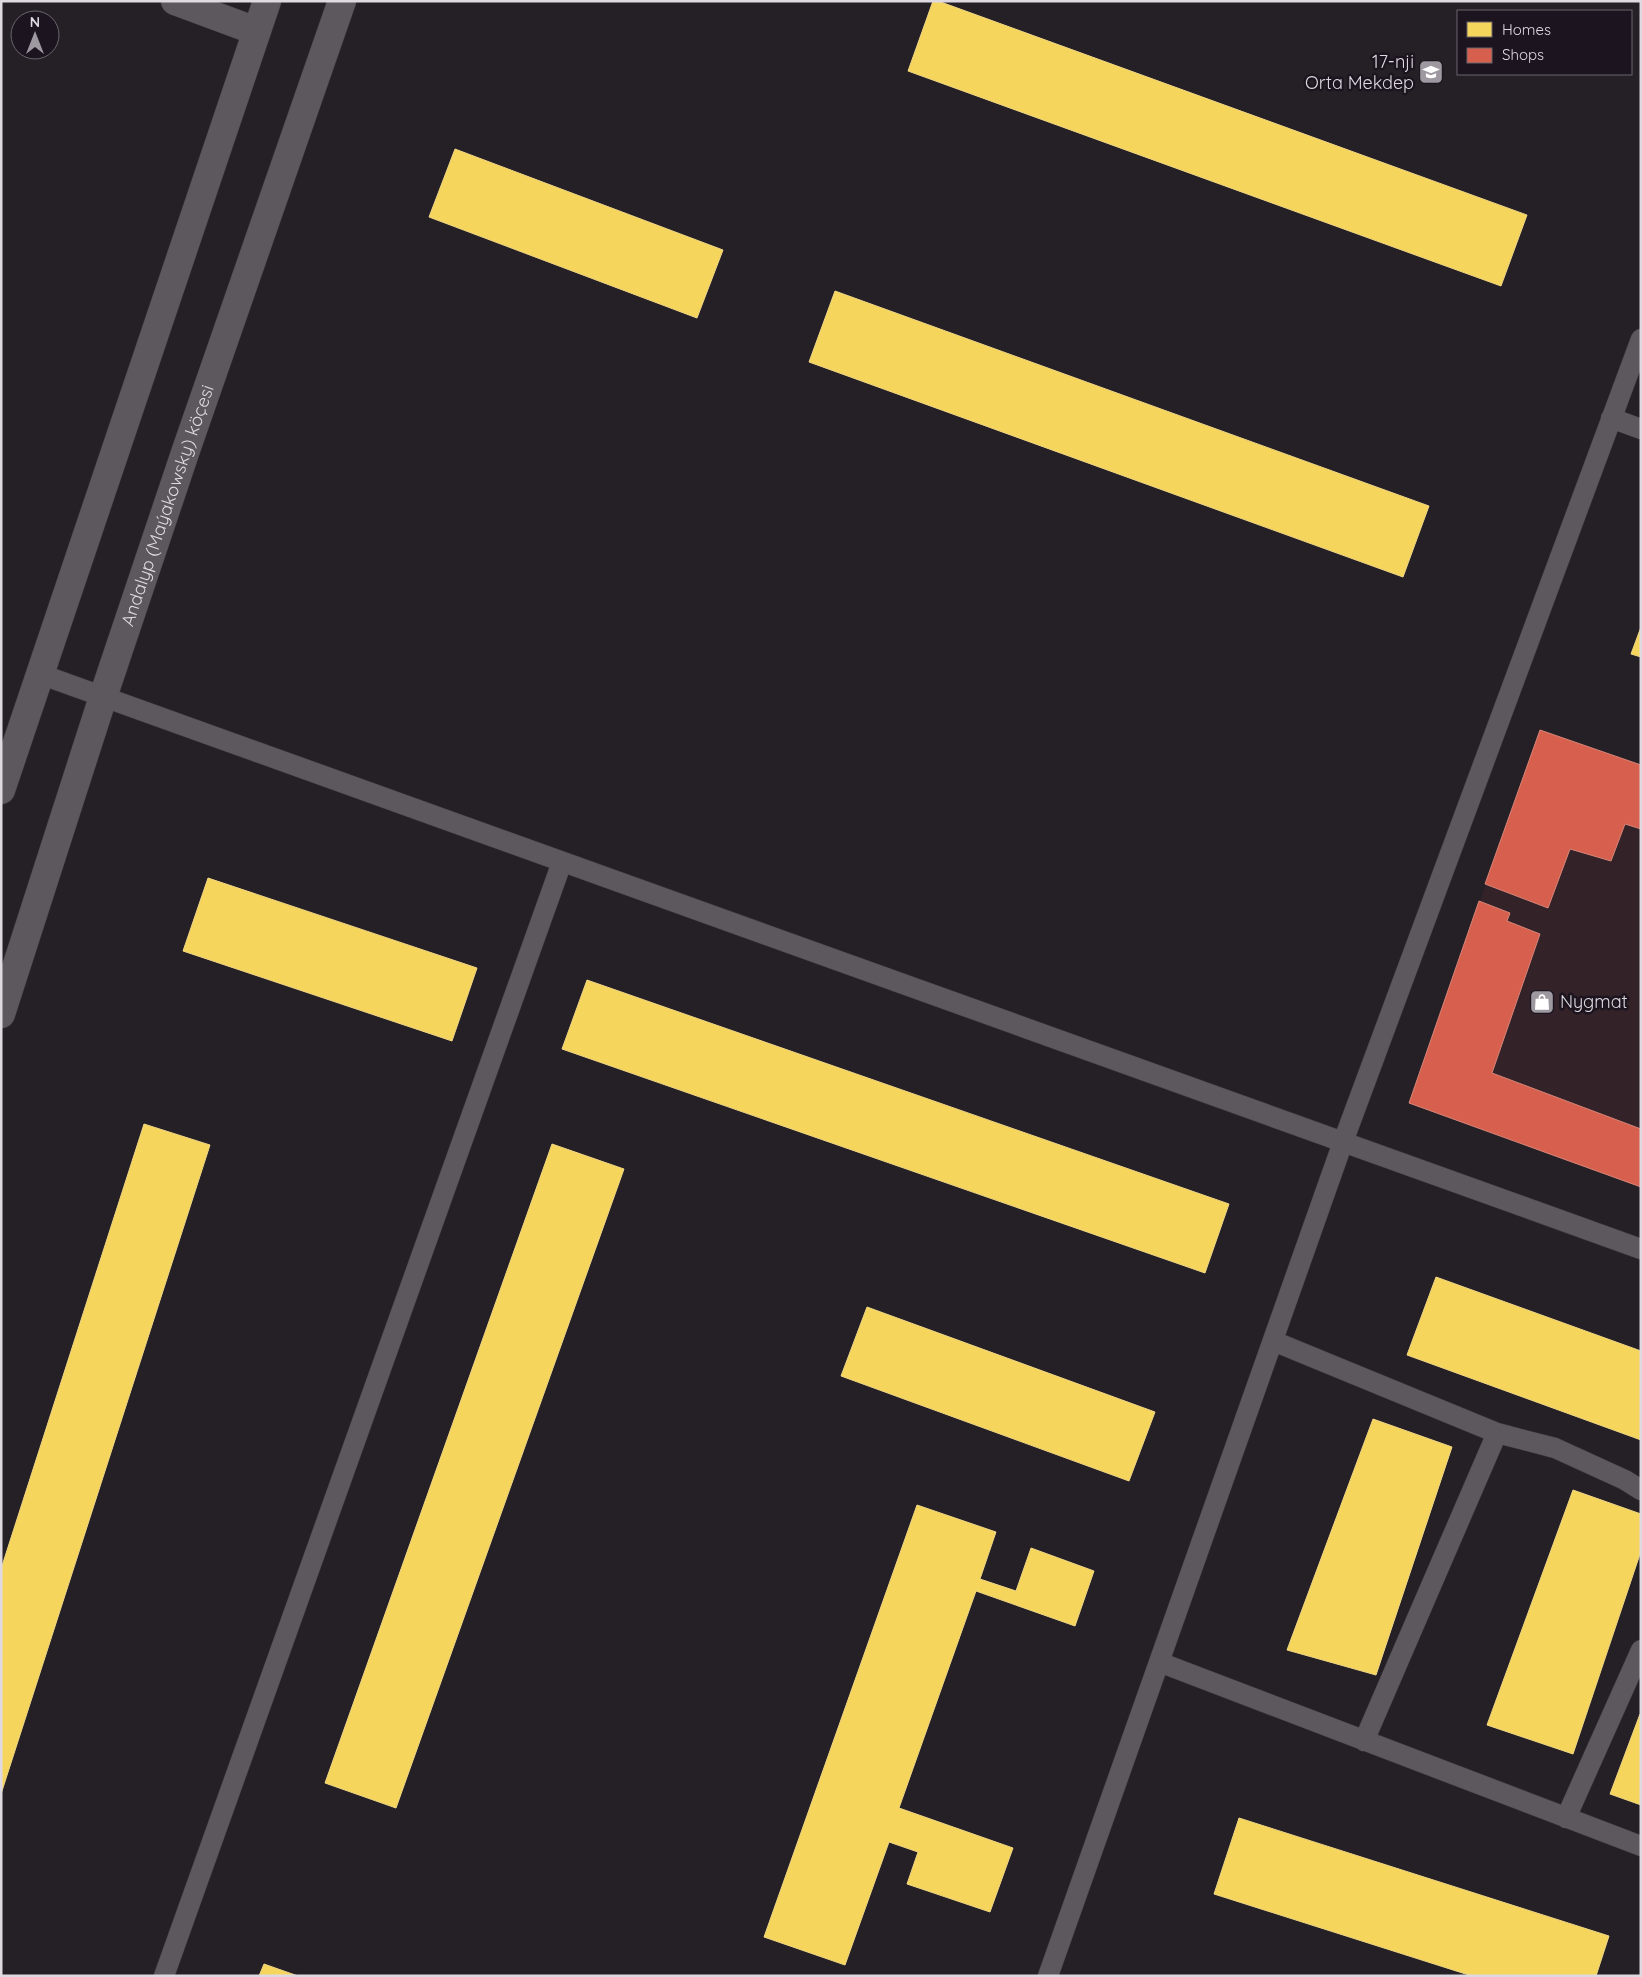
<svg xmlns="http://www.w3.org/2000/svg" width="1642" height="1977" viewBox="0 0 1642 1977" font-family="Quicksand,sans-serif">
<style>
.commercial{fill:#332228}
.homes{fill:#f6d55c;stroke:#efd684}
.shops{fill:#d6604d;stroke:#d98579}
.lines{fill:none;stroke-linecap:round;stroke-linejoin:round}
.service-casing{stroke:#403c41;stroke-width:21}
.minor-casing{stroke:#403c41;stroke-width:29}
.secondary-casing{stroke:#403c41;stroke-width:29}
.service{stroke:#5c585d;stroke-width:20}
.minor{stroke:#5c585d;stroke-width:28}
.secondary{stroke:#5c585d;stroke-width:28}
.labels{text-anchor:middle;stroke-width:5;stroke-linejoin:round;paint-order:stroke}
.poi-label{font-size:18px;fill:#dfdae1;stroke:#1c151f;text-anchor:end}
.street-label{font-size:18px;fill:#dfdae1;stroke:#1c151f}
</style>
<rect width="100%" height="100%" fill="#252026"/>
<path class="commercial" d="M1540,730L1641,765V1187L1409,1103Z"/>
<path class="homes" d="M933,1H938L1527,215L1501,286L908,71Z
M455,149L723,250L697,318L429,217Z
M835,291L1429,506L1403,577L809,362Z
M1641,627V657L1631,654Z
M208,878L477,968L452,1041L183,951Z
M587,980L1229,1204L1205,1273L562,1049Z
M144,1124L210,1145L1,1794V1569Z
M552,1144L624,1169L396,1808L325,1783Z
M1436,1277L1641,1351V1440L1407,1355Z
M867,1307L1155,1412L1129,1481L841,1376Z
M1373,1419L1452,1447L1376,1675L1287,1650Z
M1573,1490L1641,1514V1551L1573,1754L1487,1725Z
M917,1505L996,1532L980,1579L1016,1591L1031,1548L1094,1571L1075,1626L976,1591L899,1808L1013,1848L990,1912L907,1884L918,1852L889,1842L845,1965L764,1937Z
M1640,1714L1641,1715V1805L1610,1794Z
M1239,1818L1609,1936L1596,1976H1472L1214,1894Z
M264,1964L298,1976H259Z"/>
<path class="shops" d="M1540,730L1641,765V829L1625,824L1611,861L1570,849L1548,908L1485,884Z
M1479,901L1510,913L1507,921L1540,934L1492,1073L1641,1129V1187L1409,1103Z"/>
<g class="lines">
<defs>
<path id="service" d="M1611,418L1641,429
M40,674L1641,1249
M1273,1341L1497,1433
M1159,1662L1641,1846
M1364,1741L1497,1433L1555,1448L1625,1480L1641,1490
M1566,1818L1641,1650
M164,1976L562,862
M1048,1976L1343,1142L1641,339"/>
<path id="minor" d="M175,1L256,31"/>
<g id="secondary">
<path d="M1,790L267,1"/>
<path id="s1" d="M1,1014L103,697L186,450L342,1"/>
</g>
</defs>
<use href="#service" class="service-casing"/>
<use href="#minor" class="minor-casing"/>
<use href="#secondary" class="secondary-casing"/>
<use href="#service" class="service"/>
<use href="#minor" class="minor"/>
<use href="#secondary" class="secondary"/>
</g>
<defs>
<symbol id="school-square" viewBox="-11 -11 22 22"><rect x="-9" y="-9" width="18" height="18" rx="4" fill="#9e99a0" stroke="#1c151f"/><path d="M0-5L7-2L0 1L-7-2ZM-4 1L0 2.5L4 1V4Q0 6-4 4Z" fill="#fff"/></symbol>
<symbol id="shop-square" viewBox="-11 -11 22 22"><rect x="-9" y="-9" width="18" height="18" rx="4" fill="#9e99a0" stroke="#1c151f"/><path d="M-5-2.5h2.3a2.7 3.5 0 0 1 5.4 0H5L5.5 6h-11ZM-1.5-2.5h3a1.5 2.3 0 0 0-3 0Z" fill="#fff"/></symbol>
</defs>
<g fill-rule="evenodd">
<use href="#school-square" x="1417" y="58" width="28" height="28"/>
<use href="#shop-square" x="1528" y="988" width="28" height="28"/>
</g>
<g class="labels">
<g class="poi-label">
<text x="1414" y="68">17-nji<tspan x="1414" dy="21">Orta Mekdep</tspan></text>
<text x="1560" y="1008" text-anchor="start">Nygmat</text>
</g>
<g class="street-label">
<text dy="6" stroke="none"><textPath href="#s1" startOffset="535">Andalyp (Maýakowsky) köçesi</textPath></text>
</g>
</g>
<rect width="1642" height="1977" fill="none" stroke="#dfdae1" stroke-width="5"/>
<rect x="1457" y="10" width="175" height="65" fill="#1c151f" stroke="#6a646d"/>
<rect x="1467" y="22" width="25" height="15" fill="#f6d55c" stroke="#6a646d"/>
<text x="1502" y="35" font-size="15" fill="#dfdae1">Homes</text>
<rect x="1467" y="48" width="25" height="15" fill="#d6604d" stroke="#6a646d"/>
<text x="1502" y="60" font-size="15" fill="#dfdae1">Shops</text>
<g transform="translate(35 35)"><circle r="24" fill="#1c151f" stroke="#6a646d"/>
<path d="M0-4L9 19L0 12L-9 19Z" fill="#9e99a0"/>
<text y="-8" font-size="14" font-weight="bold" text-anchor="middle" fill="#dfdae1">N</text>
</g>
</svg>
